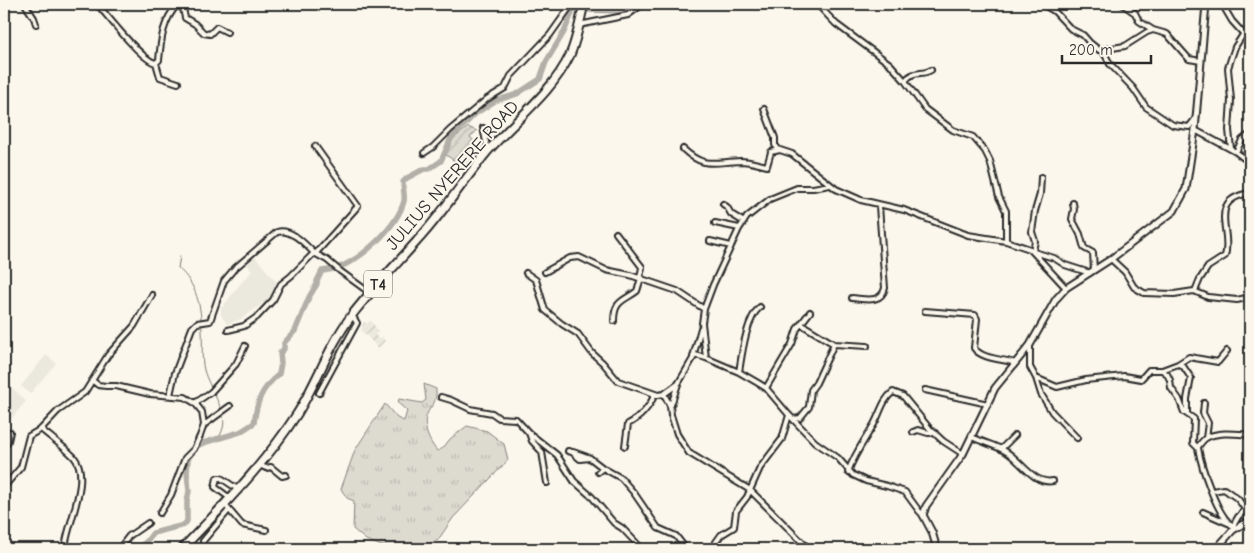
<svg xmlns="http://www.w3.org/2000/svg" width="1254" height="553" viewBox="0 0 1254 553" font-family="'Comic Neue',sans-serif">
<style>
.built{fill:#ebe8de}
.industrial{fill:url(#industrial-furrows)}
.grass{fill:url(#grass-tufts);stroke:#84827e}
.garden{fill:url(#garden-furrows);stroke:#84827e}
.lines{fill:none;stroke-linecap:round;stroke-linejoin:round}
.stream{stroke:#7b7a75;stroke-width:1}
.river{stroke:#b1afa7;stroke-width:5.5}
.street-casing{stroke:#2b2b2b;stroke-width:8}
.secondary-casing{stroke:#2b2b2b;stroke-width:9}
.highway-casing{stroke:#2b2b2b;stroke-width:11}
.street{stroke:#fbf7ec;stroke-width:4}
.secondary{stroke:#fbf7ec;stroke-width:5}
.highway{stroke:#fbf7ec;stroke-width:7}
.labels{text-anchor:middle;stroke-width:4;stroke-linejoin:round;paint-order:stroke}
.shield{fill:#fbf7ec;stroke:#696865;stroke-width:1}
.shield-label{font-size:16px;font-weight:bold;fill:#2b2b2b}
.street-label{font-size:18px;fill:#2b2b2b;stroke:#fbf7ec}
</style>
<defs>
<pattern id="industrial-furrows" width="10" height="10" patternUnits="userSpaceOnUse" patternTransform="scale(1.25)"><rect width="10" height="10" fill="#ebe8de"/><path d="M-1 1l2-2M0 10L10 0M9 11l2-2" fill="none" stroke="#cac7bf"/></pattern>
<pattern id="grass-tufts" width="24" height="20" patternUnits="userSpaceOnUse" patternTransform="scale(1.25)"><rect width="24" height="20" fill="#dddad0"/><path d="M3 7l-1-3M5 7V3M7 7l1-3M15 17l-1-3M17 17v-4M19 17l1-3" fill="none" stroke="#bebbb3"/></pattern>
<pattern id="garden-furrows" width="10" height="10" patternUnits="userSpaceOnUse" patternTransform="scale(1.25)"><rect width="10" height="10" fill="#dddad0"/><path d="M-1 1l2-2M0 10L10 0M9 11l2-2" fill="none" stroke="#bebbb3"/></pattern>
</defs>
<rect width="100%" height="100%" fill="#fbf7ec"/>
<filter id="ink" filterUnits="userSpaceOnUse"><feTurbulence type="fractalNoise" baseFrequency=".02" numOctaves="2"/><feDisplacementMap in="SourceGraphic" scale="10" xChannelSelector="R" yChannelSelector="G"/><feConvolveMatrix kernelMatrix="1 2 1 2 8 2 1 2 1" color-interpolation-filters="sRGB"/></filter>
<g filter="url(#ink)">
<path class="built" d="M252,253L277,283V293L268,304H262L241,319L227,324L221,315V309L240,284L252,271L245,261Z
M46,355L56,363L30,394L21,386Z
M4,380L26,401L4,427Z"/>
<path class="industrial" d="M369,321H371L379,332L375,334L378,339L382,337L385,341L378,348L361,330L364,322L367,324Z"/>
<path class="grass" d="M589,4H632L621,13L588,12Z
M424,384L436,389C437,404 432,403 427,414C422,427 429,441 437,451L443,448L450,439L467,426L487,431L504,444L508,460L453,518L438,540L415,549H389L366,540L353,529L354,501L347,498L341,489L355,450L385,404L397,418L404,421L407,411L398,403L399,399L422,403L426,400Z"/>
<path class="garden" d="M468,127L477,131L470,137L483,149L468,170L446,155L453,139Z"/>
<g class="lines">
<path class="stream" d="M180,256L178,268C197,284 201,307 202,331C203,344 201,358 204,370C208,386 228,413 223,428C222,432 220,435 219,439"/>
<path class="river" d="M136,549L146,542L153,533L184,525L187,521V501L189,491L187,473L188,459L195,447L203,443L240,432L254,423C257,401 261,389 279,374L281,363L280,353L284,349V343L295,331L309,297L317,284V281L322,271C327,270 332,270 337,268C361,260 397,227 404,201C405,196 403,188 403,182L407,178L424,169H429L441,161L451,138L475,114L495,101L517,94L540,79L546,62L564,32L576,4"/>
<defs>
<path id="street" d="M25,4L34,18L36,24
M97,4C108,16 142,61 156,63L159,60C161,39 163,20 178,4
M182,4L185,18L195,24L204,33L210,34L217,27L227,32
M817,4L836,24L890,64L905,81L925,109L953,130L973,137L985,151L990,161L999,197L1006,211V241
M1042,4L1054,11L1071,29L1083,35L1090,43L1099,50L1125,46L1147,32L1153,30L1167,34L1189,59L1201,61
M1122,4L1135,13L1139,21L1153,30
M1222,4L1232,21L1250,41
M579,25L628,15L643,4
M1103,51L1110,64L1133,88L1146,107L1173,125L1189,127L1196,118
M156,63L160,77L178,83
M905,81C914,69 922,76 931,70
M764,109L775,138V145L779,150
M483,128L488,151
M1195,130L1236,152L1242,140L1250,134
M315,146L358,206L316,253
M683,149C704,169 714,162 740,161C749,161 758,164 767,166L771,152L780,150L792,154L836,189L861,200L904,210L968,235L1006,241L1030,249L1066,288
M1231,149L1229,130L1231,100L1228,68L1235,47L1244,33
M1236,152L1250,163
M424,153L433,147L450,130L487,99L505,88L511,76L550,35L572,4
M1073,203L1074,209L1072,219L1080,234L1084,248L1093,253L1094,270
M723,204L727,207L731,214L744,222
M715,223L739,228
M616,233L642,267L640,278
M710,241L731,246
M1033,251L1035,241L1032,232L1035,211L1040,194L1041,177
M1034,252L1054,258L1065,265L1090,273
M1111,259L1125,272L1134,287L1144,293L1174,294L1194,291L1208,297L1237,300L1246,298L1250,293
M545,272L570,258L579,257L606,270L630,275L677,291L704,309
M526,273L536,280L545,310L562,324L578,334L592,353L603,363L618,381L658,395L664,394L678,384L695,355L706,358L739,372L758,383L766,388L789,415L815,442L838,458L853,475L866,481L887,486L905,492L919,511L923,515
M1195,291L1200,279L1208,267L1225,256C1233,232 1206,200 1250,193
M852,298C865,299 881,304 885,288L879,206
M925,311L975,315L977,319L974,348C981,359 1003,359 1015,363
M614,321C614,300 624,301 637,291L641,278
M801,324L834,344L867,346
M228,330L244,326L257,317L273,300L281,284L291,276L314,253L327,260L340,271L370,293
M1030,345V367L1036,378L1041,394L1052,412L1077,438
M693,357L701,328
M706,358L702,323L704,309L713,285L739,229L747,217L770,199L797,188H813L830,185
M1178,364L1189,357L1218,362L1227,351
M1162,370L1178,364L1183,366L1191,378L1187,399V414
M739,372C742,354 746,319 760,307
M1036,378L1057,387L1086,380L1124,376L1141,379L1149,370H1162L1167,374L1170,380L1171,388L1179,399L1184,412L1194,419L1193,443L1198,448C1201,465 1217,517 1233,526L1238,517L1250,504
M93,381L98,385L106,386H116L150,394L185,397L195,403L202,412L204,425L200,436L194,449L185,458L171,495L160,513
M766,388L792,344L797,329L810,312
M925,390L988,404
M319,393L357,323L352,315
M664,394L670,406L671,415L677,434L689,453L750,490L809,549
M170,395L175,373L192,328L197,323L210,321L224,281L234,269L277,232C291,228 305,244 314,253
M441,397L451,400L470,409L492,413L499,418L516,419L529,433L532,441L542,452L547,483
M195,403L211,392L236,364L245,346
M1204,403L1203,413L1208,423L1206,438
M671,405L678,384
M793,419L800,418L809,407L811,390L816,383L834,344
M204,425L230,406
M41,429C51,438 65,447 74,457C92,478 66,526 65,549
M913,432L918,430L928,433H935
M529,433L557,455L574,481L592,497L614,523L622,528L642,549
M972,437C982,442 994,445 1005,451C1020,459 1033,485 1053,481
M625,446L628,424C640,418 649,408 655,394
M1198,447C1200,444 1203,440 1206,438C1218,431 1237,434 1250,435
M4,448L8,441L10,432
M1001,449L1015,435
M568,451L572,452L580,459L590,458L603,468
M573,452L590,458
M259,465L266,468L271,467L282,476L286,475
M598,472L603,468L621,478L634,493L658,528L676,536L686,549
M848,472C854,455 864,441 873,426C880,415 882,400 893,392L903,396L930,429L943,441L963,454
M4,487L21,467L29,436L41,429L58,411L85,392L108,355L134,326L152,295
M1212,491L1224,489L1238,499L1245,509
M231,499L215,487L217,478H221L239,490
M225,505L242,525L266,530
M1203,512L1228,523
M119,549L129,536L148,523
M207,549L203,544V541L229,510
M711,549L721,535L734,527L736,511L747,497L760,468L782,439L789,415"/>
<path id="secondary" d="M937,549L932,532L923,515L926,506L963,454L995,388L1030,345L1056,299L1066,288L1111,259L1174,211L1186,189L1195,130L1206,4
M1216,549L1233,530L1250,520"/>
<path id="highway" d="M182,549C223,506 265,464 297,414C317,382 329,345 352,315C372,289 395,266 417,241C443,213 463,181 487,152C515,120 552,93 570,55C577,39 580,20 584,4"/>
</defs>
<use href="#street" class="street-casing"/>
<use href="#secondary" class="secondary-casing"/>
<use href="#highway" class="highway-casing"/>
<use href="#street" class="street"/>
<use href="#secondary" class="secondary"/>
<use href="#highway" class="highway"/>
</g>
</g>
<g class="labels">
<rect class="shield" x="364" y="270.5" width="28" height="27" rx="4"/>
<g class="shield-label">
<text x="378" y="290">T4</text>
</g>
<g class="street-label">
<text transform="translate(452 175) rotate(-49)" y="6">JULIUS NYERERE ROAD</text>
</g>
</g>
<rect width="1254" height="553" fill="none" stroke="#fbf7ec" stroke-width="20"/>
<rect x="10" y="10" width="1234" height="533" fill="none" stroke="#2b2b2b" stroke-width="2" filter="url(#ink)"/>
<path d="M1062 55v8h89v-8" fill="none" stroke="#2b2b2b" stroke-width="2.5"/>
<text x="1069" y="55" font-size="15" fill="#2b2b2b" stroke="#fbf7ec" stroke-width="4" paint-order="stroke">200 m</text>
</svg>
